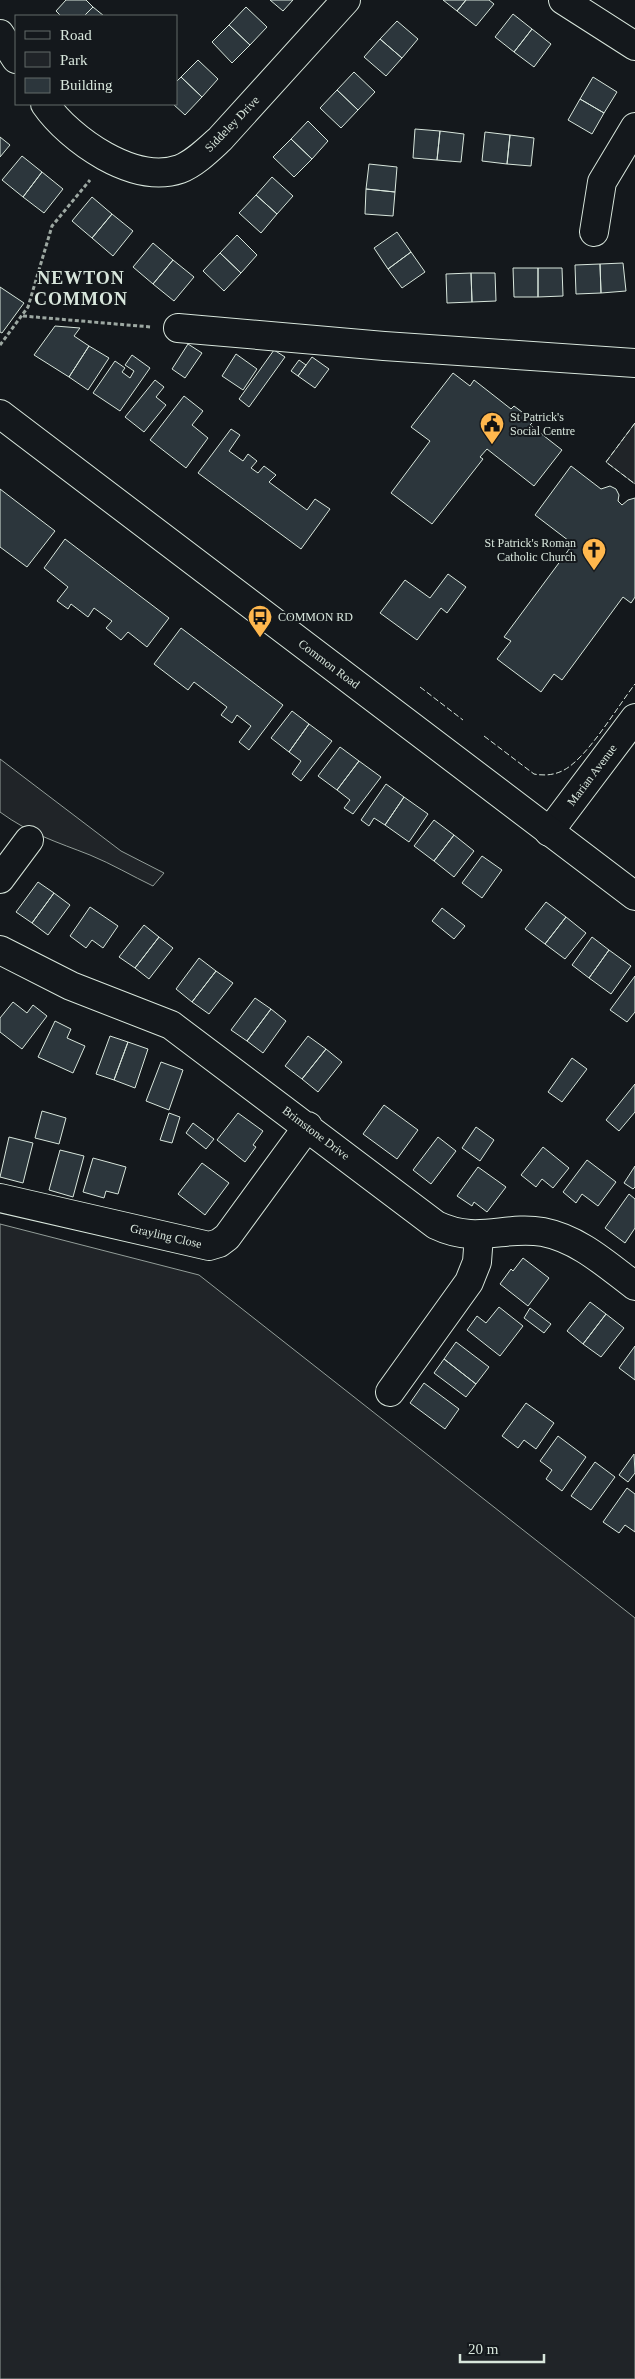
<svg xmlns="http://www.w3.org/2000/svg" width="635" height="2379" viewBox="0 0 635 2379" font-family="Georgia,serif">
<style>
.green{fill:#202428;stroke:#939e99}
.building{fill:#2c363c;stroke:#d8e6dc}
.lines{fill:none;stroke-linecap:round;stroke-linejoin:round}
.minor-casing{stroke:#d8e6dc;stroke-width:30}
.major-casing{stroke:#d8e6dc;stroke-width:30}
.path{stroke:#9da8a2;stroke-width:3;stroke-dasharray:4 2.5;stroke-linecap:butt}
.minor{stroke:#14181c;stroke-width:28}
.major{stroke:#14181c;stroke-width:28}
.fence{stroke:#d8e6dc;stroke-width:1;stroke-dasharray:6 2.5;stroke-linecap:butt}
.labels{text-anchor:middle;stroke-width:4;stroke-linejoin:round;paint-order:stroke}
.street-label{font-size:12px;fill:#d8e6dc;stroke:#14181c}
.poi-label{font-size:12px;fill:#d8e6dc;stroke:#14181c;text-anchor:start}
.district-label{font-size:18px;font-weight:bold;letter-spacing:1px;fill:#d8e6dc;stroke:#14181c}
</style>
<rect width="100%" height="100%" fill="#14181c"/>
<path class="green" d="M635,423V484L606,462Z
M0,759L121,851L164,873L153,886C132,876 112,864 90,855C57,842 30,834 0,812Z
M0,1224L199,1275L635,1618V2379H0Z"/>
<path class="building" d="M66,0H86L93,7L84,16H61L56,11Z
M270,0H293L283,11Z
M443,0H466L457,11Z
M466,0H489L494,4L476,26L457,11Z
M93,7L104,16H84Z
M246,7L267,27L250,45L229,25Z
M513,14L532,29L514,52L495,37Z
M397,21L418,39L402,58L380,39Z
M229,25L250,45L232,63L212,42Z
M532,29L551,44L534,67L514,52Z
M380,39L402,58L386,76L364,57Z
M198,60L218,79L202,97L181,77Z
M354,72L375,92L358,110L337,90Z
M181,77L202,97L185,115L173,104H176V82Z
M593,77L617,92L604,113L580,99Z
M337,90L358,110L341,128L320,108Z
M580,99L604,113L592,134L568,120Z
M308,121L328,141L312,159L291,139Z
M415,129L440,131L437,160L413,158Z
M440,131L464,134L461,162L437,160Z
M485,132L510,135L507,164L482,161Z
M510,135L534,138L531,166L507,164Z
M0,137L10,145L0,157Z
M291,139L312,159L294,177L273,157Z
M22,156L42,172L23,197L2,180Z
M369,164L397,167L395,192L366,189Z
M42,172L63,189L44,213L23,197Z
M272,177L293,196L277,214L256,195Z
M366,189L395,192L393,216L365,214Z
M256,195L277,214L261,233L239,213Z
M92,197L112,214L92,238L72,221Z
M112,214L133,231L113,256L92,238Z
M397,232L411,252L388,269L374,248Z
M237,235L257,255L241,273L220,253Z
M153,243L173,260L153,284L133,267Z
M411,252L425,272L402,288L388,269Z
M220,253L241,273L224,291L203,271Z
M173,260L194,277L174,301L153,284Z
M623,263L626,291L601,293L600,264Z
M600,264L601,293L576,294L575,265Z
M513,268H538V297H514Z
M538,268H562L563,296L538,297Z
M471,273L472,302L447,303L446,274Z
M471,273H495L496,301L472,302Z
M0,287L24,303L2,333L0,332Z
M55,326L80,328L74,336L89,346L69,377L34,355Z
M188,344L202,353L185,378L172,369Z
M89,346L109,358L88,390L69,377Z
M274,350L285,357L249,407L239,399Z
M236,354L257,369L243,390L222,376Z
M132,355L150,368L120,411L93,393L115,361L125,368L122,372L130,378L134,371L125,365Z
M312,357L329,369L315,388L298,376Z
M299,360L306,365L298,376L291,371Z
M453,373L470,386L474,380L511,409L514,406L534,421L530,425L562,450L534,486L487,449L480,457L483,459L432,524L391,493L430,441L411,427Z
M155,380L164,387L156,397L166,405L144,432L125,417Z
M184,396L203,411L192,425L208,438L186,468L150,440Z
M231,429L240,435L229,451L243,461L248,454L257,461L251,468L258,473L264,466L276,475L269,482L307,510L315,499L330,509L301,549L198,473Z
M571,466L601,489L610,486L616,489L619,495L618,501L622,505L628,500L635,498V597L631,603L623,597L562,680L554,674L541,692L497,659L511,641L504,637L573,544L535,515Z
M0,489L55,531L27,567L0,547Z
M65,539L169,618L147,647L128,632L121,640L106,628L112,621L94,608L88,617L71,604L68,609L57,601L68,587L44,568Z
M448,574L466,587L447,613L441,608L417,640L380,613L405,580L430,598Z
M181,628L283,705L249,750L239,742L251,726L237,715L232,723L221,715L227,707L194,682L188,690L154,664Z
M292,711L309,724L289,752L271,738Z
M309,724L332,741L301,781L292,774L301,761L289,752Z
M340,747L359,761L337,790L318,776Z
M359,761L381,777L353,814L344,808L350,800L337,790Z
M386,784L404,797L385,825L374,818L369,826L361,820Z
M404,797L428,814L409,842L385,825Z
M434,820L454,835L434,861L414,846Z
M454,835L474,851L454,877L434,861Z
M482,856L502,870L482,898L462,883Z
M38,882L54,893L32,923L16,912Z
M54,893L70,905L48,935L32,923Z
M546,902L566,917L545,944L525,929Z
M90,907L118,926L103,948L92,940L86,948L70,936Z
M442,908L465,926L454,939L432,921Z
M566,917L586,933L565,959L545,944Z
M144,925L159,937L135,968L119,957Z
M159,937L173,948L149,979L135,968Z
M592,937L609,950L589,978L572,965Z
M609,950L631,966L611,994L589,978Z
M199,958L216,971L192,1002L176,989Z
M216,971L233,983L209,1014L192,1002Z
M635,976V1012L627,1022L610,1010Z
M255,998L271,1009L247,1041L231,1030Z
M13,1002L27,1013L33,1005L47,1016L22,1049L0,1032V1018Z
M271,1009L286,1021L263,1053L247,1041Z
M55,1021L71,1029L67,1038L85,1046L73,1073L38,1057Z
M110,1036L128,1042L114,1080L96,1074Z
M308,1036L326,1049L302,1079L285,1066Z
M128,1042L148,1049L135,1088L114,1080Z
M326,1049L342,1062L318,1092L302,1079Z
M572,1058L587,1069L562,1102L548,1092Z
M161,1062L183,1070L169,1110L146,1101Z
M635,1084V1112L619,1131L606,1120Z
M384,1105L418,1130L397,1159L363,1134Z
M42,1111L66,1118L59,1144L35,1138Z
M169,1113L180,1117L172,1143L160,1140Z
M238,1113L263,1131L253,1145L256,1147L245,1162L217,1140Z
M193,1123L214,1139L206,1149L186,1133Z
M476,1127L494,1140L480,1161L462,1148Z
M9,1137L33,1143L23,1183L0,1177Z
M438,1137L456,1151L431,1184L413,1170Z
M543,1147L569,1168L553,1188L542,1179L536,1187L521,1175Z
M60,1150L84,1156L73,1197L49,1190Z
M93,1158L126,1167L118,1194L106,1191L104,1198L83,1192Z
M587,1160L616,1182L598,1206L582,1194L576,1203L563,1192Z
M202,1163L229,1183L205,1215L178,1194Z
M635,1166V1187L633,1189L624,1183Z
M478,1167L506,1187L487,1212L474,1202L472,1206L457,1196Z
M629,1194L635,1199V1228L625,1243L605,1228Z
M523,1258L549,1278L528,1306L500,1284L511,1269L513,1271Z
M590,1302L606,1314L583,1344L567,1331Z
M499,1307L523,1326L500,1356L467,1330L477,1316L486,1323Z
M530,1308L551,1324L544,1333L524,1318Z
M606,1314L624,1328L601,1357L583,1344Z
M456,1342L489,1367L476,1384L444,1359Z
M635,1346V1380L619,1368Z
M444,1359L476,1384L466,1397L434,1373Z
M424,1383L459,1409L445,1429L410,1403Z
M526,1403L554,1423L536,1449L524,1440L518,1448L502,1436Z
M558,1436L586,1457L562,1491L546,1479L552,1470L540,1461Z
M634,1454L635,1473L628,1482L619,1475Z
M595,1462L615,1477L591,1510L571,1496Z
M627,1488L635,1494V1532L625,1525L619,1533L603,1522Z"/>
<g class="lines">
<defs>
<path id="minor" d="M563,0L635,46
M0,34L16,59
M45,104C70,140 134,185 180,169C195,163 208,150 220,139L346,0
M594,232L602,182L635,127
M178,328L384,346L635,363
M549,832L635,718
M0,879L29,840
M0,950L71,986L171,1025L436,1225C478,1245 504,1225 543,1232C579,1239 607,1265 635,1286
M0,1198L209,1246L219,1243L227,1237L308,1126
M390,1392L469,1282L477,1262L479,1235"/>
<path id="major" d="M0,414L635,896"/>
</defs>
<use href="#minor" class="minor-casing"/>
<use href="#major" class="major-casing"/>
<path class="path" d="M23,316L151,327
M0,345L28,307L52,226L90,180"/>
<use href="#minor" class="minor"/>
<use href="#major" class="major"/>
<path class="fence" d="M635,423L606,462L635,484
M420,687L463,720
M484,736L534,774C544,776 555,775 564,770C587,758 618,706 635,684"/>
</g>
<defs>
<symbol id="civic-pin" viewBox="-11 -11 22 30"><path d="M0 17L-7.5 6A9.5 9.5 0 1 1 7.5 6Z" fill="#ffb74d" stroke="#14181c"/><path d="M-.6-6.5H3V-4.5H.6V-3L4-1V1h2V6H-6V1h2V-1L-.6-3ZM-1.2 2.5V6h2.4V2.5Z" fill="#111"/></symbol>
<symbol id="church-pin" viewBox="-11 -11 22 30"><path d="M0 17L-7.5 6A9.5 9.5 0 1 1 7.5 6Z" fill="#ffb74d" stroke="#14181c"/><path d="M-1.2-6h2.4v3.5h3.3v2.4h-3.3V6h-2.4V-.1h-3.3v-2.4h3.3Z" fill="#111"/></symbol>
<symbol id="bus-pin" viewBox="-11 -11 22 30"><path d="M0 17L-7.5 6A9.5 9.5 0 1 1 7.5 6Z" fill="#ffb74d" stroke="#14181c"/><path d="M-5-6H5V4H4V6H2V4H-2V6H-4V4H-5ZM-3.5-4V0h7V-4ZM-3.5 1.2v1.5H-2V1.2ZM2 1.2v1.5H3.5V1.2Z" fill="#111"/></symbol>
</defs>
<g fill-rule="evenodd">
<use href="#civic-pin" x="478" y="410" width="28" height="38"/>
<use href="#church-pin" x="580" y="536" width="28" height="38"/>
<use href="#bus-pin" x="246" y="603" width="28" height="38"/>
</g>
<g class="labels">
<g class="street-label">
<text transform="translate(232 124) rotate(-46)" y="4">Siddeley Drive</text>
<text transform="translate(329 664) rotate(37)" y="4">Common Road</text>
<text transform="translate(592 775) rotate(-53)" y="4">Marian Avenue</text>
<text transform="translate(316 1133) rotate(37)" y="4">Brimstone Drive</text>
<text transform="translate(166 1236) rotate(13)" y="4">Grayling Close</text>
</g>
<g class="poi-label">
<text x="510" y="421">St Patrick's<tspan x="510" dy="14">Social Centre</tspan></text>
<text x="576" y="547" text-anchor="end">St Patrick's Roman<tspan x="576" dy="14">Catholic Church</tspan></text>
<text x="278" y="621">COMMON RD</text>
</g>
<g class="district-label">
<text x="81" y="284">NEWTON<tspan x="81" dy="21">COMMON</tspan></text>
</g>
</g>
<rect x="15" y="15" width="162" height="90" fill="#14181c" stroke="#626a69"/>
<rect x="25" y="31" width="25" height="8" fill="#14181c" stroke="#626a69"/>
<text x="60" y="40" font-size="15" fill="#d8e6dc">Road</text>
<rect x="25" y="52" width="25" height="15" fill="#202428" stroke="#626a69"/>
<text x="60" y="65" font-size="15" fill="#d8e6dc">Park</text>
<rect x="25" y="78" width="25" height="15" fill="#2c363c" stroke="#626a69"/>
<text x="60" y="90" font-size="15" fill="#d8e6dc">Building</text>
<path d="M460 2354v8h84v-8" fill="none" stroke="#d8e6dc" stroke-width="2.5"/>
<text x="468" y="2354" font-size="15" fill="#d8e6dc" stroke="#14181c" stroke-width="4" paint-order="stroke">20 m</text>
</svg>
